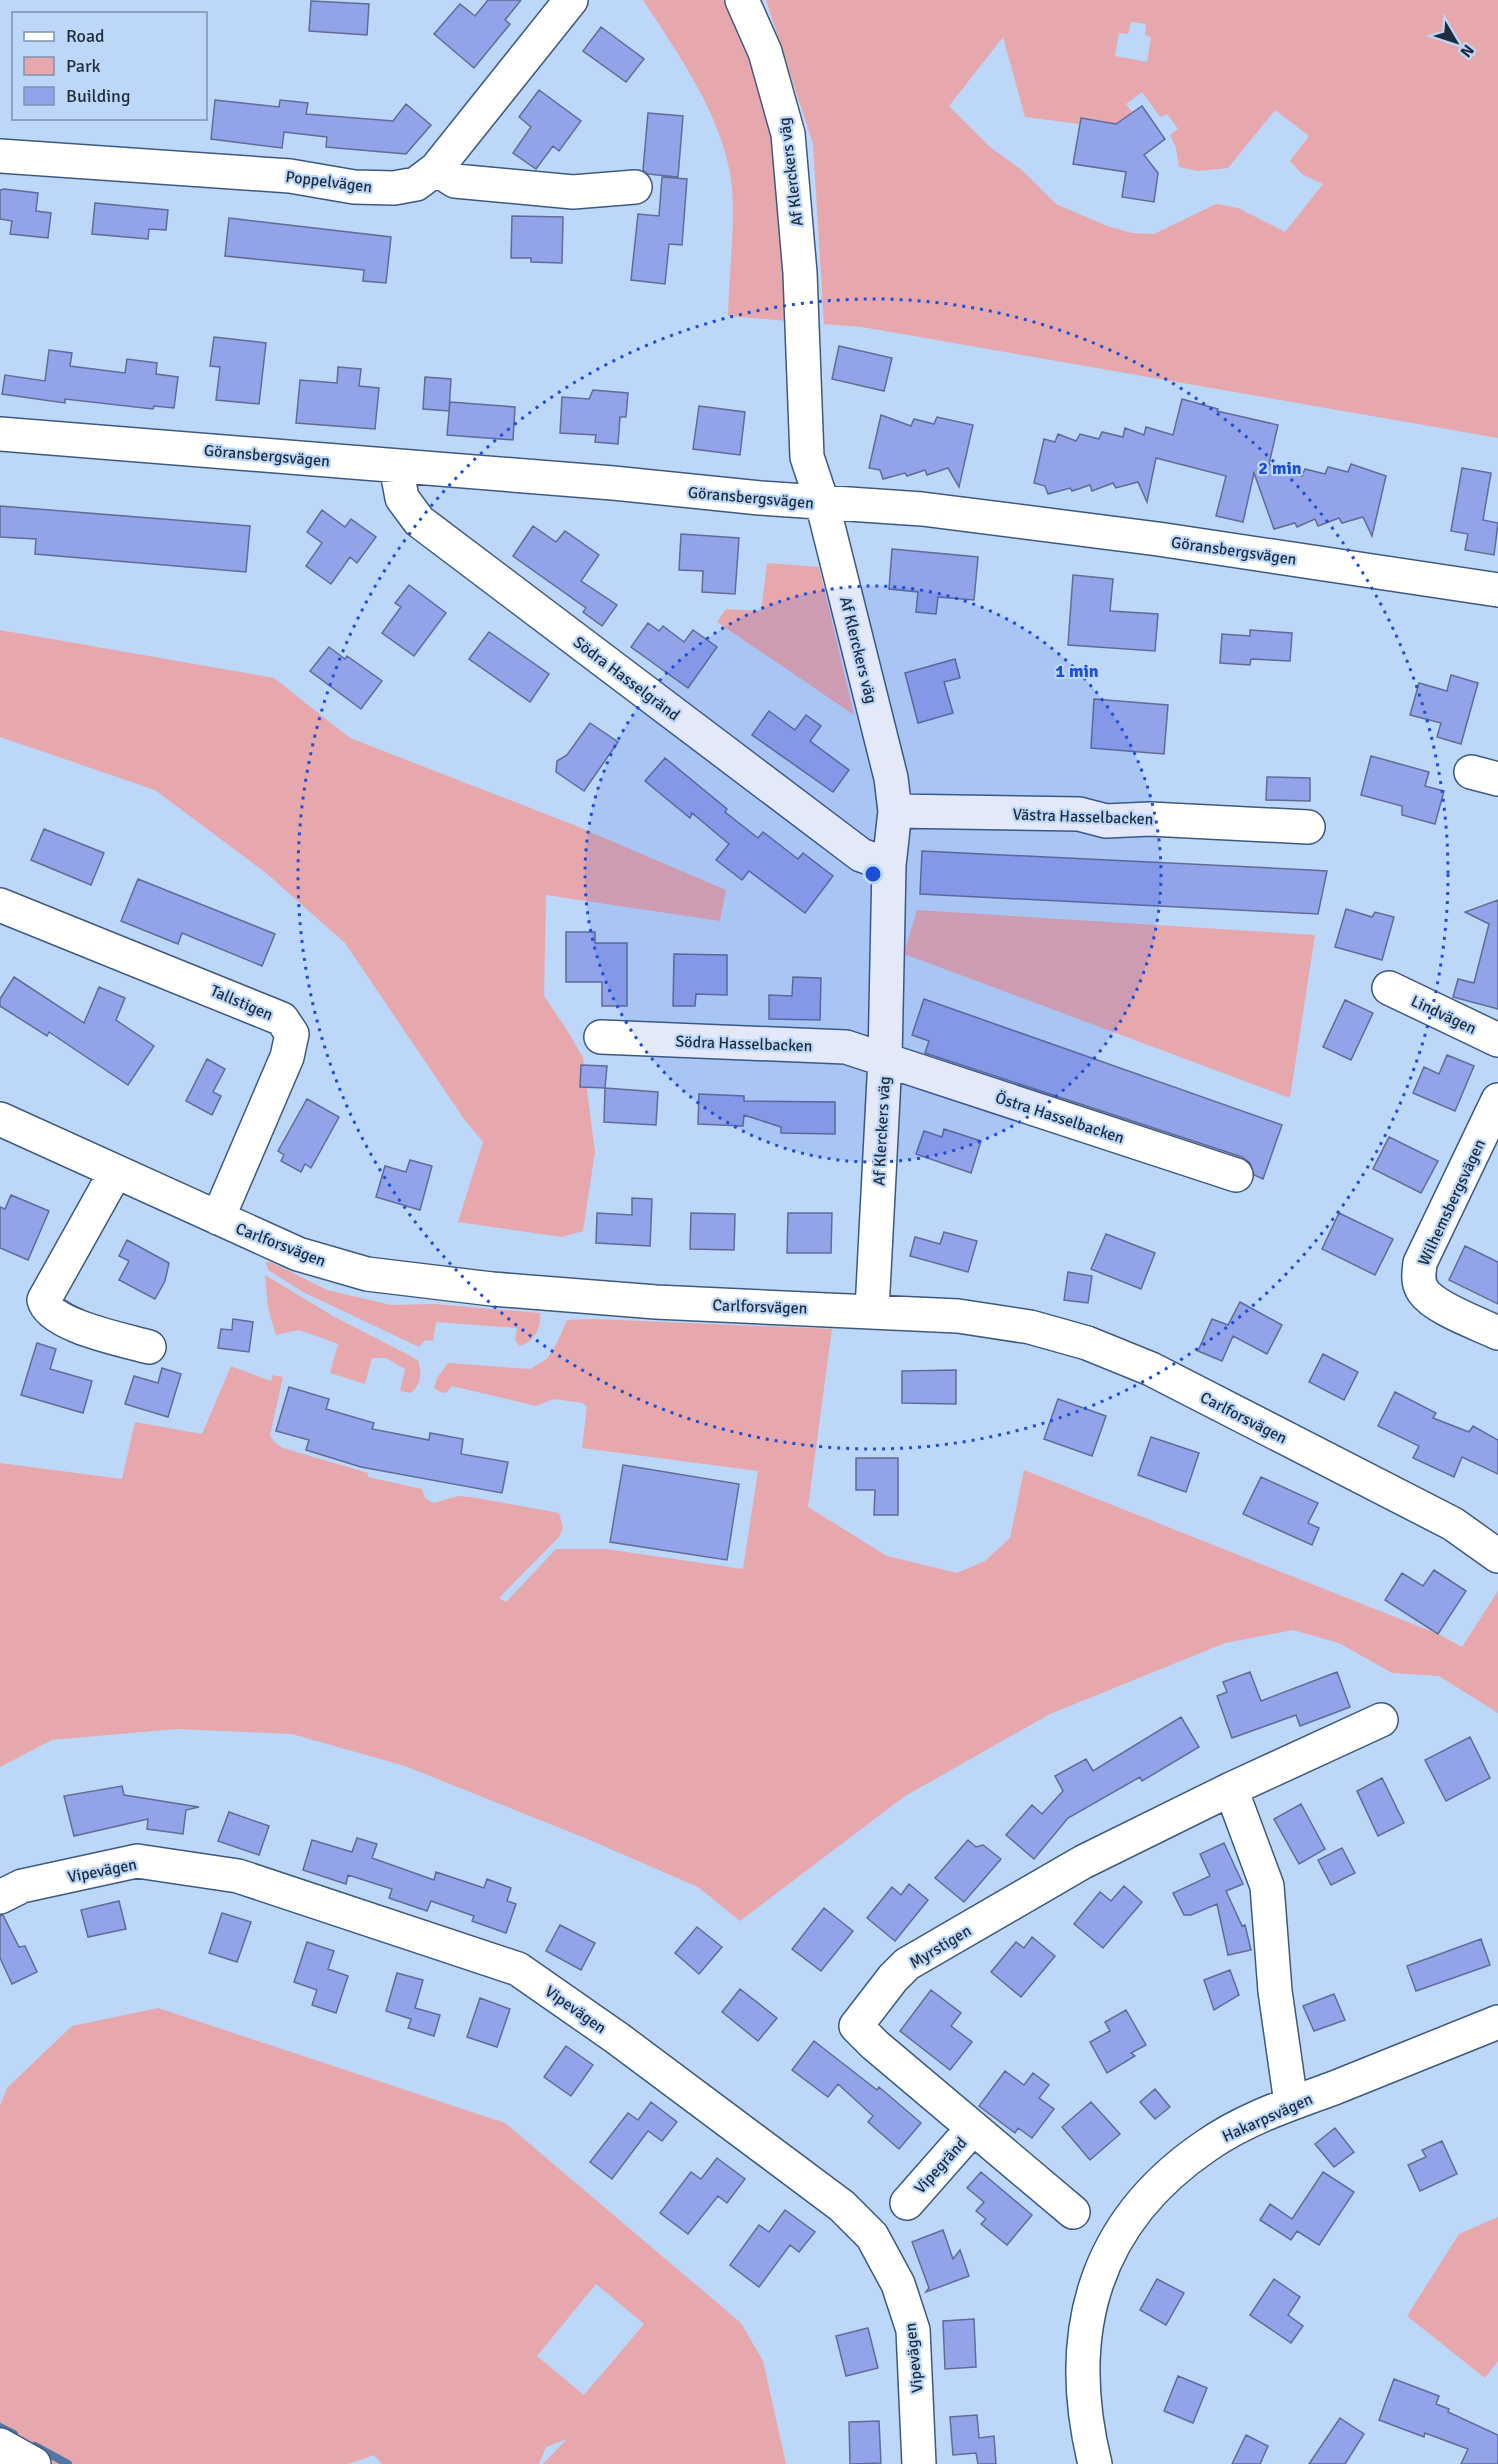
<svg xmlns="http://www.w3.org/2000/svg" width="1498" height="2464" viewBox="0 0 1498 2464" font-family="Signika,sans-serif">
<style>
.green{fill:#e6a8ad;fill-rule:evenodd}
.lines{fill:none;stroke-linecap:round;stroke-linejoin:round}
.stream{stroke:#4f76a5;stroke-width:8}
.building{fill:#92a3ea;stroke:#616c96;stroke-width:1.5}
.minor-casing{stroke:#3d5a7e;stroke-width:36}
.minor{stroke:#fff;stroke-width:33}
.ring{fill:none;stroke:#1d4ed8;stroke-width:3;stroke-dasharray:3 6}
.labels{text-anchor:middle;stroke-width:4.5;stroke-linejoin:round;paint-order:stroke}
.street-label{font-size:16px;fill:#1f2c3c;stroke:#bcd7f8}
.centre{fill:#1d4ed8;stroke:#bcd7f8;stroke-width:3}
.ring-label{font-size:18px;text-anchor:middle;font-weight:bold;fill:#1d4ed8;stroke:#bcd7f8;stroke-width:4.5;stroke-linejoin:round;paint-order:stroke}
</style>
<rect width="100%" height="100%" fill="#bcd7f8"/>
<path class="green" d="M643,0H723C731,14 741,29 747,45C779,133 781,228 788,321L728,316C729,276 735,227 732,188C726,121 679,55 643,0Z
M766,0H1498V438L862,327L824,324L813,144ZM1131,22L1146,24L1145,35L1151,37L1147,62L1115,56L1119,33L1128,34ZM1003,37L1025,117L1080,124L1112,133L1132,112L1126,104L1142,92L1160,117L1167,114L1178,129L1170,135L1176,148L1179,167L1198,171L1228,168L1275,110L1309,136L1290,161L1302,174L1323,184L1285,232L1238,208L1216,204L1154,234L1132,233L1107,226L1056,204L1022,170L990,147L949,106Z
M767,563L819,567L854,715L717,622L726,609L761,611Z
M0,630L274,678L350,738L574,825L726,890L720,921L546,895L544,996L570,1035L583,1058L595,1152L583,1231L562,1237L458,1222L483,1142L464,1119L345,943L266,873L155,790L0,737Z
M917,910L1315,935L1290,1098L904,954Z
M266,1262H271L327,1290L391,1305L435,1304L540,1313C542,1327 534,1342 520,1346L515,1340L517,1328L436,1322L433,1341L425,1340L419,1347L303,1292L268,1270Z
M265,1275L333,1316L418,1360C422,1373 422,1383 411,1393L400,1391L405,1369L386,1358H372L365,1384L330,1373L338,1344L299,1330L276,1335L268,1308Z
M595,1319L832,1329L808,1507L887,1556L957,1573L985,1561L1010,1538L1024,1470L1438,1634L1462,1647L1498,1591V1713L1439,1676L1392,1673L1339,1643L1293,1630L1225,1643L1050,1714L905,1796L740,1921L698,1887L585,1838L405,1766L292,1734L176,1729L52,1740L0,1767V1463L122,1479L135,1422L202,1434L231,1366L271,1381L273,1375L283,1377L270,1435L274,1442L283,1448L368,1473V1477L422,1489L425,1498L434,1503L458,1496L471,1497L559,1513L563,1528L559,1537L499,1598L506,1602L556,1549H606L743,1569L758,1471L582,1448L587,1407L583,1403L554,1399L536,1406L452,1386L447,1392L442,1393L434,1388L437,1378L448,1363L530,1369L547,1359L557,1343L567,1320Z
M158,2008L505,2123L741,2323L763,2361L786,2464H543L567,2439L546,2447L539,2464H382L374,2455L348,2464H0V2106L7,2088L72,2026ZM596,2284L644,2324L584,2395L537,2356Z
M1498,2217V2361L1485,2378L1407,2316L1459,2234Z"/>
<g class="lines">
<path class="stream" d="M0,2427L14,2434
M35,2446L68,2464"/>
</g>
<path class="building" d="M488,0H521L505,20L510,24L474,68L434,34L460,4L475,16Z
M311,1L369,4L367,35L309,31Z
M601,27L644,59L626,82L583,51Z
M539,90L581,121L559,151L553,146L536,169L513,153L531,127L519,117Z
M215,100L279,107L280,100L308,103L306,114L393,121L406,104L431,125L406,154L326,147L327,137L284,132L282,148L211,139Z
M1142,106L1165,139L1144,155L1158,173L1154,202L1122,197L1126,172L1073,164L1081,118L1116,124Z
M648,113L683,116L678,177L648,174L643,170Z
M662,177L687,179L682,245L669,244L665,284L631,280L638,214L659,216Z
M4,189L38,193L36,211L51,213L48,238L10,234L12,221L0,219V190Z
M95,203L168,210L166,230L149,229L148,239L92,234Z
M512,216L563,217L562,263L531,262V258H511Z
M229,218L391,237L386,283L363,281L364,270L225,256Z
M214,337L266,343L259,404L216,400L220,367L210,366Z
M839,346L892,358L884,391L832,379Z
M49,350L72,353L70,366L125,373L127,359L157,363L156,374L178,377L174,408L154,406L153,409L65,399V403L2,394L5,375L45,381Z
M338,367L361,369L359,386L379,388L375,429L296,423L300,380L337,383Z
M425,377L451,379L449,411L423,409Z
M593,390L628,393L626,417H620L618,444L595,442L596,435L560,433L562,397L589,399Z
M1182,399L1218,409L1217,411L1278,425L1269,464L1302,476L1305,469L1325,474L1328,467L1348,472L1351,464L1386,476L1372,536L1363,517L1342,523L1339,518L1318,526L1315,519L1297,527L1295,523L1274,529L1254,473L1243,522L1216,516L1226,476L1156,458L1147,502L1138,482L1116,488L1113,483L1092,491L1090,485L1072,491L1070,488L1048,494L1045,486L1034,483L1044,439L1055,442L1058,434L1076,441L1080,434L1099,439L1102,432L1123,437L1125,428L1144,435L1146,427L1173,435Z
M450,402L515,407L513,440L447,435Z
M699,406L745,412L740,455L693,449Z
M881,415L911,426L914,419L934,424L937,417L973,425L959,487L948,468L927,475L925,470L907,476L905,473L883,479L880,470L869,468Z
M1462,468L1491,473L1483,520L1498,523L1494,555L1465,550L1468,534L1451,531Z
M0,506L250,526L246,572L35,554L36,539L0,537Z
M322,510L345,527L351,519L376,537L357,563L350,557L331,584L306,566L322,543L307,532Z
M533,526L556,542L565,531L599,555L581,581L617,605L602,626L583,612L586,608L513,556Z
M681,534L739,538L735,594L702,592L703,571L679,570Z
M892,549L978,557L974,600L938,597L936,614L916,612L918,592L889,589Z
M1073,575L1113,579L1110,611L1158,614L1155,651L1068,645Z
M409,585L446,613L414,656L382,633L401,607L395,603Z
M648,623L659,631L663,626L684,642L693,630L717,647L688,688L631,647Z
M1250,630L1292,633L1290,661L1251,659L1250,665L1220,663L1222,634L1250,636Z
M489,632L549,674L530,702L469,659Z
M329,647L345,659L347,656L382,681L361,709L310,671Z
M955,659L960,678L944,682L953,713L918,723L905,673Z
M1451,675L1478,683L1461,744L1437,737L1441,723L1410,715L1419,683L1447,691Z
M1094,699L1168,705L1164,754L1091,748Z
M769,711L795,730L806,715L821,726L810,741L849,770L833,792L752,735Z
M590,723L618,742L584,791L556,772L557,761L567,755Z
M1371,756L1429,772L1425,786L1444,791L1435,824L1402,815V806L1361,795Z
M665,758L727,809L725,812L758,838L763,832L798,859L803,853L833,876L805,913L749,871L742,880L716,860L729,844L692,813L690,818L645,781Z
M1267,777L1310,778V801L1266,800Z
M44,829L104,853L91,885L31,860Z
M922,851L1311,870L1327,871L1318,914L920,894Z
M138,879L275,934L262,966L182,933L178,944L121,921Z
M1498,900V1009L1453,997L1458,979L1474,983L1489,924L1465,912Z
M1346,909L1372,917L1375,912L1394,917L1382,960L1335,947Z
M566,932H595V943H627V1006H602V982H566Z
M674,954L727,955V995L696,994L695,1006H673Z
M14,977L84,1023L99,987L125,998L116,1020L154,1046L128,1085L49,1032L47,1036L0,1006V999Z
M793,977L821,978L820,1020L769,1019V995L792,996Z
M924,999L1282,1125L1263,1179L1254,1175L1250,1163L1242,1157L925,1053L929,1041L912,1035Z
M1345,1000L1373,1013L1351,1060L1323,1047Z
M1447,1055L1474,1066L1455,1111L1413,1093L1424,1067L1439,1074Z
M207,1059L225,1069L213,1092L221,1096L212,1115L186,1101Z
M581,1065L607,1066L605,1088L580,1087Z
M605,1088L658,1092L656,1125L604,1122Z
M699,1094L744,1096V1101L835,1102V1134L781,1133V1127L744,1115L743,1126L698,1124Z
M307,1099L339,1117L311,1168L305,1164L301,1172L281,1161L284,1155L278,1151Z
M944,1129L981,1141L971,1173L916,1154L924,1131L942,1137Z
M1389,1137L1438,1161L1421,1193L1373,1169Z
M410,1160L432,1166L420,1210L376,1197L385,1166L406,1172Z
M11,1195L49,1211L28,1260L0,1248V1207L5,1209Z
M632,1198L652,1199L650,1246L596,1243L597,1213L632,1215Z
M691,1213L735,1214L734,1250L690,1249Z
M788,1213H832L831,1253H787Z
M1339,1213L1393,1239L1375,1275L1322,1249Z
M944,1232L977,1241L968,1272L910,1256L915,1237L940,1244Z
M1106,1234L1155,1253L1141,1289L1091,1269Z
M127,1240L169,1263L165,1281L155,1299L119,1280L129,1261L119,1256Z
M1465,1246L1498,1262V1304L1449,1280Z
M1068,1272L1092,1276L1088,1303L1064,1300Z
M1240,1302L1282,1325L1267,1354L1233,1336L1222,1361L1198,1351L1212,1319L1228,1325Z
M233,1319L253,1322L249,1352L218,1348L221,1329L232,1330Z
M37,1343L56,1349L50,1369L92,1381L83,1413L21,1395Z
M1323,1354L1358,1372L1344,1400L1309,1382Z
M162,1368L181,1374L168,1417L125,1404L134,1376L158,1383Z
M956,1370V1404L902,1403V1371Z
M289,1387L329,1399L326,1409L374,1423L372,1429L429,1440L430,1433L463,1439L461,1454L508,1462L502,1493L361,1467L306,1450L309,1440L276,1431Z
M1395,1392L1436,1413L1433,1418L1469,1432L1473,1426L1498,1440V1474L1462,1457L1454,1477L1413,1458L1419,1446L1378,1426Z
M1058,1399L1106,1416L1092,1456L1044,1439Z
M1151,1437L1199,1453L1186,1492L1138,1475Z
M856,1458H898V1515H874L875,1490H856Z
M623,1465L739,1484L727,1560L610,1542Z
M1261,1477L1318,1503L1308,1523L1319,1528L1312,1545L1243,1514Z
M1434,1570L1466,1591L1438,1634L1385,1600L1402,1573L1423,1586Z
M1250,1672L1261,1701L1337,1672L1350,1707L1300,1726L1296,1715L1232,1738L1217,1696L1227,1692L1223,1682Z
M1181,1717L1199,1747L1142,1781L1140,1777L1068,1818L1034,1859L1006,1835L1032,1805L1042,1814L1063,1791L1055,1776L1086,1759L1093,1771Z
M1470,1737L1490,1778L1446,1801L1425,1760Z
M1382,1778L1404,1823L1378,1836L1357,1791Z
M122,1786L124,1795L199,1807L186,1810L183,1834L147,1829L148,1819L74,1836L64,1796Z
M1301,1804L1325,1849L1299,1864L1274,1819Z
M229,1812L269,1826L259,1855L218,1841Z
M357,1838L377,1844L372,1858L434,1880L436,1872L484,1888L487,1879L511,1888L507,1901L516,1904L506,1933L472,1921L474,1916L431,1901L427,1911L389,1898L392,1889L348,1875L346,1884L303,1870L312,1840L352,1852Z
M968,1840L976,1847L983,1845L1001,1859L964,1902L935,1878Z
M1224,1843L1243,1884L1226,1891L1242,1926L1245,1925L1251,1950L1228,1955L1217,1904L1191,1915H1184L1173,1893L1210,1876L1200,1854Z
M1342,1848L1355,1873L1331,1885L1318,1860Z
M909,1884L928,1900L895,1941L867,1918L892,1887L901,1895Z
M1124,1886L1142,1902L1103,1948L1074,1924L1100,1892L1111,1901Z
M119,1901L126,1929L88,1937L81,1910Z
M824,1908L853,1931L821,1971L792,1949Z
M222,1913L251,1922L237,1962L209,1953Z
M3,1915L19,1947L25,1946L37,1972L12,1984L0,1958V1916Z
M560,1925L595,1943L581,1970L546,1951Z
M697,1927L722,1947L699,1974L675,1953Z
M1032,1937L1055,1956L1021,1997L991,1972L1016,1942L1024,1948Z
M1481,1939L1490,1965L1416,1991L1407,1966Z
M307,1942L334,1951L328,1969L348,1976L336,2013L312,2005L317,1990L294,1982Z
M1230,1970L1239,1995L1214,2010L1204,1980Z
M397,1973L423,1980L415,2008L440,2015L434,2036L408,2028L411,2019L386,2011Z
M740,1989L777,2018L758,2041L722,2012Z
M931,1990L961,2013L951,2026L972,2042L950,2070L900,2031Z
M1334,1994L1345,2020L1314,2031L1303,2006Z
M480,1998L510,2009L497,2047L467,2037Z
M1126,2010L1146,2045L1131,2053L1135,2056L1107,2073L1090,2042L1110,2031L1105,2022Z
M814,2041L877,2090L879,2087L921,2123L899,2149L868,2122L873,2116L838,2084L828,2097L792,2070Z
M566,2046L593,2065L571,2096L544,2077Z
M1005,2071L1024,2085L1033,2073L1049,2085L1039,2098L1054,2109L1032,2138L1018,2128L1015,2133L979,2106Z
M1155,2089L1170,2107L1155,2119L1140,2102Z
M651,2102L677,2122L662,2141L648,2131L612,2179L590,2162L628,2113L638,2120Z
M1091,2102L1120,2134L1090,2160L1062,2127Z
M1335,2128L1354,2152L1334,2167L1315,2144Z
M1442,2141L1457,2174L1420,2191L1408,2165L1426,2157L1422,2150Z
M717,2158L745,2179L727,2203L718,2196L688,2234L660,2213L691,2172L701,2179Z
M981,2172L1032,2215L1007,2245L981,2224L986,2219L976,2211L984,2202L967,2188Z
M1323,2172L1354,2192L1319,2245L1297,2231L1291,2240L1260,2220L1270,2204L1292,2219Z
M785,2210L815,2232L799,2252L790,2245L759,2287L730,2265L759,2225L769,2232Z
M943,2230L953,2259L960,2250L969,2276L926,2292L929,2288L912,2242Z
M1157,2279L1184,2293L1166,2325L1140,2310Z
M1274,2279L1300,2297L1288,2315L1303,2326L1291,2343L1250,2315Z
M974,2319L976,2367L945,2369L943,2321Z
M868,2328L878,2368L846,2376L836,2336Z
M1178,2376L1207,2388L1193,2423L1164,2411Z
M1394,2379L1439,2396L1436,2404L1449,2409L1448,2412L1498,2435V2464H1461L1468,2449L1425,2433L1424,2437L1379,2420Z
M977,2415L979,2438L994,2436L996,2464H978L976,2453L953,2455L950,2417Z
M1340,2418L1364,2434L1345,2464H1309Z
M879,2421L881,2463L850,2464L849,2422Z
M1246,2435L1268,2446L1260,2464H1232Z"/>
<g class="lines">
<defs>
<path id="minor" d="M742,0L765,52L788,134L800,273L807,457L822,502L891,778L895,811L889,865L885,1059L872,1310
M0,156L290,176L354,187L394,188L416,184L436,169L571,0
M436,169L455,181L573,192L635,187
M0,434L613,483L760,498L922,509L1158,539L1498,590
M396,466L402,498L419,521L861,855L889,865
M1471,772L1498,779
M895,811L1079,814L1106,821L1150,819L1308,827
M0,905L282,1019L292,1034L287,1057L218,1218
M1389,988L1498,1040
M601,1037L846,1047L1236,1175
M1498,1100L1420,1263C1419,1273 1417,1282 1423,1291C1434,1308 1479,1324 1498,1333
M0,1119L298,1254L367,1274L492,1289L656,1302L958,1316L1030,1327L1087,1343L1151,1369L1453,1524L1498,1556
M115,1173L44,1300C50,1326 125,1340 149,1347
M1231,1789L1381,1720
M0,1897L22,1886L137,1861L238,1876L518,1969L617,2038L842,2206L872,2236L898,2284L913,2330L919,2464
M907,2203L973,2128
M1073,2212L875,2045L856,2026L893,1978L907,1964L1083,1862L1231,1789L1267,1886L1275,1991L1291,2103
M0,2445L34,2464
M1095,2464C1063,2334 1093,2223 1206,2146C1244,2119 1290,2104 1334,2088C1389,2066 1443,2044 1498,2022"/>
</defs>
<use href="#minor" class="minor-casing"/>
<use href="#minor" class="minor"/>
</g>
<circle cx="873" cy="874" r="288" fill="#1d4ed8" fill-opacity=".12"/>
<g class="ring">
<circle cx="873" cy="874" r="288"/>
<circle cx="873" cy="874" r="575"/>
</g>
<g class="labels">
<g class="street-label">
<text transform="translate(790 172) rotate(-97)" y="6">Af Klerckers väg</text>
<text transform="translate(329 181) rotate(7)" y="6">Poppelvägen</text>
<text transform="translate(267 455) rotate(5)" y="6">Göransbergsvägen</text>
<text transform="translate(751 497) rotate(5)" y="6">Göransbergsvägen</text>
<text transform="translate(1234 550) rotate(8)" y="6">Göransbergsvägen</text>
<text transform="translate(859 650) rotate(76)" y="6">Af Klerckers väg</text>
<text transform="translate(627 678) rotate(37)" y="6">Södra Hasselgränd</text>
<text transform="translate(1083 816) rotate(2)" y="6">Västra Hasselbacken</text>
<text transform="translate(242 1002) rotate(23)" y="6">Tallstigen</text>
<text transform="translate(1444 1014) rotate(25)" y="6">Lindvägen</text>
<text transform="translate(744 1043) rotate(2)" y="6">Södra Hasselbacken</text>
<text transform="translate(1060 1117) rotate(18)" y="6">Östra Hasselbacken</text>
<text transform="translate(881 1131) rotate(-87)" y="6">Af Klerckers väg</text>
<text transform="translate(1451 1202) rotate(-65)" y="6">Wilhemsbergsvägen</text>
<text transform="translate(281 1244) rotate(21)" y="6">Carlforsvägen</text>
<text transform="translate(760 1306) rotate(2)" y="6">Carlforsvägen</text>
<text transform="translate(1244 1417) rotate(27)" y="6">Carlforsvägen</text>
<text transform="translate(102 1870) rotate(-11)" y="6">Vipevägen</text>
<text transform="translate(940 1946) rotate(-31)" y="6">Myrstigen</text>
<text transform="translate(576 2009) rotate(35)" y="6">Vipevägen</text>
<text transform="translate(1267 2117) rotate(-24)" y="6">Hakarpsvägen</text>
<text transform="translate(940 2165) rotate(-48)" y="6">Vipegränd</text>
<text transform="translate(913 2358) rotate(-96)" y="6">Vipevägen</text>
</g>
</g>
<circle cx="873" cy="874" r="9" class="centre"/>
<g class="ring-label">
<text x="1280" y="474">2 min</text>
<text x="1077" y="677">1 min</text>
</g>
<rect x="12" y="12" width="195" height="108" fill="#bcd7f8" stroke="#7d93ad" stroke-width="1.5"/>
<rect x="24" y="32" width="30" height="9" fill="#ffffff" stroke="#7d93ad" stroke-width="1.5"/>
<text x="66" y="42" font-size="18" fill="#1f2c3c">Road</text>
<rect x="24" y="57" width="30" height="18" fill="#e6a8ad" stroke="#7d93ad" stroke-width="1.5"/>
<text x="66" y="72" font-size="18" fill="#1f2c3c">Park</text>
<rect x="24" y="87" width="30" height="18" fill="#92a3ea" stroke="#7d93ad" stroke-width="1.5"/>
<text x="66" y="102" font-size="18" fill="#1f2c3c">Building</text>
<g transform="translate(1456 42) rotate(129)" stroke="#bcd7f8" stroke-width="4.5" paint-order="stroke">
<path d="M0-4.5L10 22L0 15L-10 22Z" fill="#1f2c3c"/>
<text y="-9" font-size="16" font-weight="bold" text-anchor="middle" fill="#1f2c3c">N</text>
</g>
</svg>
